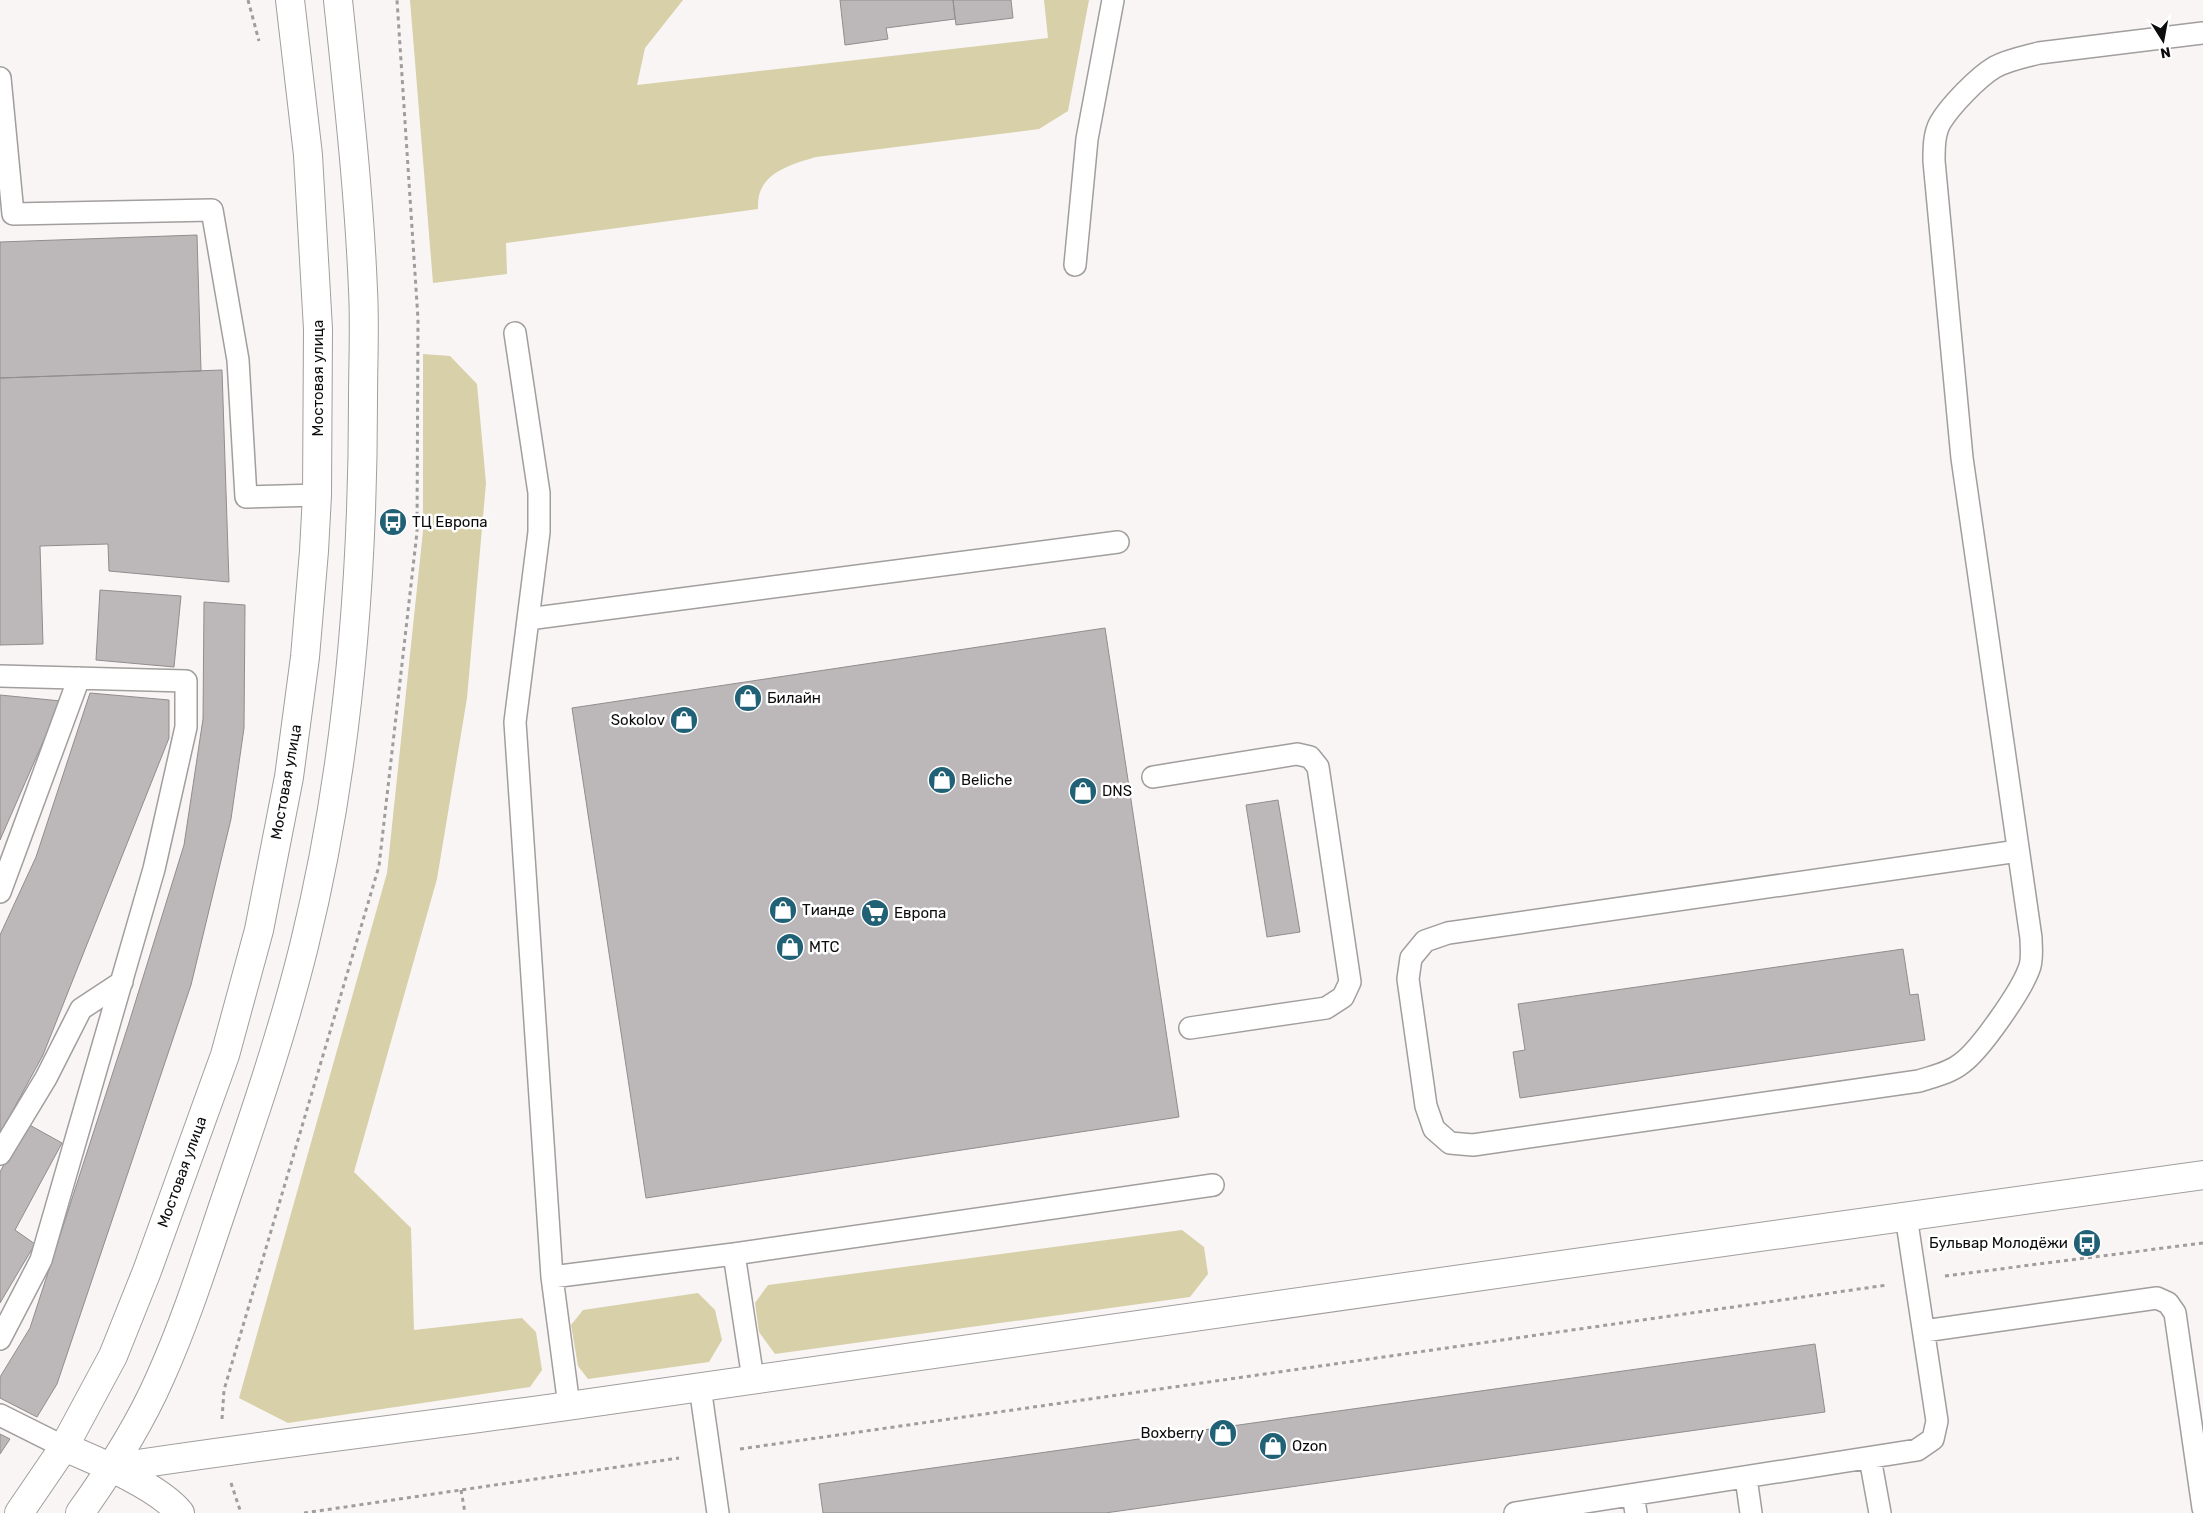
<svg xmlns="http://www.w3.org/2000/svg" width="2203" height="1513" viewBox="0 0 2203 1513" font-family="Rubik,sans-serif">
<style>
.green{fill:#d7d0a8}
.building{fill:#bcb8b9;stroke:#918d8e}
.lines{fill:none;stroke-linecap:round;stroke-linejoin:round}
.lane-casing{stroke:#a19e9d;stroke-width:24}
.street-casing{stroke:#a19e9d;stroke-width:30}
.secondary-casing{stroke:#a19e9d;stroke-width:30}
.path{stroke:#a09d9d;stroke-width:3;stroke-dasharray:4 4;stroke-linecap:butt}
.lane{stroke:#fff;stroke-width:21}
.street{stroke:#fff;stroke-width:28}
.secondary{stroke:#fff;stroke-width:28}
.labels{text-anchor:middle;stroke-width:5;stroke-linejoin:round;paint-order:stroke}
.street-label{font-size:15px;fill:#0d0c0c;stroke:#fff}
.poi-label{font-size:15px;fill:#0d0c0c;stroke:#fff;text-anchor:start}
</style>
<rect width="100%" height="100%" fill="#f9f5f5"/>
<path class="green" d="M410,0H683L645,48L637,85L1048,38L1044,0H1089L1068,111L1039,129L816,157C796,163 768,170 760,192C758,197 758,204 758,209L506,243L507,274L433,283Z
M423,354L450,356L477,384L486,483L467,698L437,879L354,1172L411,1228L414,1330L522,1318L536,1332L542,1370L530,1387L288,1423L239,1398L387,873L423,531Z
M1182,1230L1204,1247L1208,1274L1190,1297L775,1354L759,1332L755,1303L768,1285Z
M698,1293L715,1310L722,1340L709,1362L588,1379L578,1366L571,1325L583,1310Z"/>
<path class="building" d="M840,0H953L955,19L886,28L888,39L845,45Z
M953,0H1011L1013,18L956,25Z
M197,235L201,371L0,378V242Z
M222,370L229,582L109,571L108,544L40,546L43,644L0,645V378Z
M100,590L181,596L174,667L96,660Z
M204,602L245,605L244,728L231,819L191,985L57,1384L37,1417L0,1398V1377L30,1328L128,1026L184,845L203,719Z
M1105,628L1179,1117L646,1198L572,708Z
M90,693L169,700V738L43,1055L0,1134V935L36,857Z
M0,695L61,701L0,840Z
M1278,800L1300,932L1267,937L1246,805Z
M1903,949L1910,995L1918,994L1925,1040L1520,1098L1513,1052L1525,1050L1518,1004Z
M26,1123L62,1143L15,1230L35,1244L0,1303V1172Z
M1815,1344L1825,1412L1105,1513H823L819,1484Z
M0,1434L10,1439L0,1454Z"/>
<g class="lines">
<defs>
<path id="lane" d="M0,78L13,214L212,210L238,360L246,497L317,495
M1075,265L1087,139L1113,0
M515,333L539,493V532L515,722L552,1277L734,1254L1213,1185
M528,619L1118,542
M0,676L186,681V727L154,869L41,1260L0,1339
M1153,777L1297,754L1310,757L1318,767L1350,982L1343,997L1326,1008L1190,1028
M2018,851L1448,933L1425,941L1411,958L1408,979L1426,1106L1434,1129L1450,1143L1473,1145L1919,1081C1934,1076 1950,1073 1962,1063C1981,1049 2021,991 2029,969C2033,960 2031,947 2031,938L1962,458L1934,161C1934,148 1934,134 1940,123C1950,106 1978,77 1995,67C2008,60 2024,57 2039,53L2203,33
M0,892L79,678
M0,1154L46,1078L81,1009L122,982
M734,1254L753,1379
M552,1277L569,1406
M1924,1331L2157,1298L2168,1303L2175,1313L2203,1508
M700,1387L718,1513
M0,1415L64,1447
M1870,1458L1880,1513
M1746,1478L1751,1513
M1633,1495L1636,1513
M1515,1513L1917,1450L1933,1439L1937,1421L1906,1216"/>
<path id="street" d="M64,1447C97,1461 158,1486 180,1513
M112,1468C266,1444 421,1427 575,1405C1118,1328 1660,1250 2203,1175"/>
<path id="secondary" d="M19,1513L64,1447L113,1356L147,1271L225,1055L259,930L289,777L305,657L314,551L317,495L318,329L308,155L290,0
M80,1513C110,1471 139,1426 160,1378C188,1316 208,1250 230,1186C257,1107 284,1027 304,946C348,768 363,583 363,400C363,363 365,326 363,290C359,193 348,96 338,0"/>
</defs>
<use href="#lane" class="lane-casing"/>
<use href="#street" class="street-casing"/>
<use href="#secondary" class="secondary-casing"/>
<path class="path" d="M248,0L259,41
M1945,1276L2203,1243
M222,1419L224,1390L379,866L417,532L418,319L397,0
M740,1449L1887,1285
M231,1483L241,1513
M461,1490L465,1513
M304,1513L679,1458"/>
<use href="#lane" class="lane"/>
<use href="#street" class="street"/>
<use href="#secondary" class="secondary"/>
</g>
<defs>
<symbol id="bus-disc" viewBox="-11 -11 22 22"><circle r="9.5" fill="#216176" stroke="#fff"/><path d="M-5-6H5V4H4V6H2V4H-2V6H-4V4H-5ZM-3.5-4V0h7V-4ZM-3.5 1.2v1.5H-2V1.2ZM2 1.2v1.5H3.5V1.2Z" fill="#fff"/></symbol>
<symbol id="shop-disc" viewBox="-11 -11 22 22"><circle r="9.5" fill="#216176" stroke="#fff"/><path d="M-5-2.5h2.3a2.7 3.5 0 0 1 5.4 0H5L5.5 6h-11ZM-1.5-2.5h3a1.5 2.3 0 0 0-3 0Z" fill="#fff"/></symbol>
<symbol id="supermarket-disc" viewBox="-11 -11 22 22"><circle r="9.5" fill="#216176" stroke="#fff"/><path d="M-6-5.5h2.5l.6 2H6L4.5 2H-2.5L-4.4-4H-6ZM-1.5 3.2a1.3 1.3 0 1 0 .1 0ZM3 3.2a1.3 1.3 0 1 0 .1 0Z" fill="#fff"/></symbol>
</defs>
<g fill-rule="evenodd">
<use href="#bus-disc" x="377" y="506" width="32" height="32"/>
<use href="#shop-disc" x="732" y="682" width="32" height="32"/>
<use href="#shop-disc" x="668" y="704" width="32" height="32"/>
<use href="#shop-disc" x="926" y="764" width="32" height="32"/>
<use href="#shop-disc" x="1067" y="775" width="32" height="32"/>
<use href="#shop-disc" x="767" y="894" width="32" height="32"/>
<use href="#supermarket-disc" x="859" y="897" width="32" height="32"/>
<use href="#shop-disc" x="774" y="931" width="32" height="32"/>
<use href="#bus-disc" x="2071" y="1227" width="32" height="32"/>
<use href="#shop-disc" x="1207" y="1417" width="32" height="32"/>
<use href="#shop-disc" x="1257" y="1430" width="32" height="32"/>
</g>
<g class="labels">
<g class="street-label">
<text transform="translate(318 378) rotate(-90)" y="5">Мостовая улица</text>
<text transform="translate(286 782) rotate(-80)" y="5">Мостовая улица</text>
<text transform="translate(182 1172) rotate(-70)" y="5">Мостовая улица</text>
</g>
<g class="poi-label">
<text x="412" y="527">ТЦ Европа</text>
<text x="767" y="703">Билайн</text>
<text x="665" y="725" text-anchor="end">Sokolov</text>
<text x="961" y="785">Beliche</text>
<text x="1102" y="796">DNS</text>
<text x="802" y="915">Тианде</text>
<text x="894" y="918">Европа</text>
<text x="809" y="952">МТС</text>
<text x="2068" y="1248" text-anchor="end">Бульвар Молодёжи</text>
<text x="1204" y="1438" text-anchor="end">Boxberry</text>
<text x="1292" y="1451">Ozon</text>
</g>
</g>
<g transform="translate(2163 40) rotate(169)" stroke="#ffffff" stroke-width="4" paint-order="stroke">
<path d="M0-4L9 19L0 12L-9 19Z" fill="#0d0c0c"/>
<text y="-8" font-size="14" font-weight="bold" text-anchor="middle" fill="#0d0c0c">N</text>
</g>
</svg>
